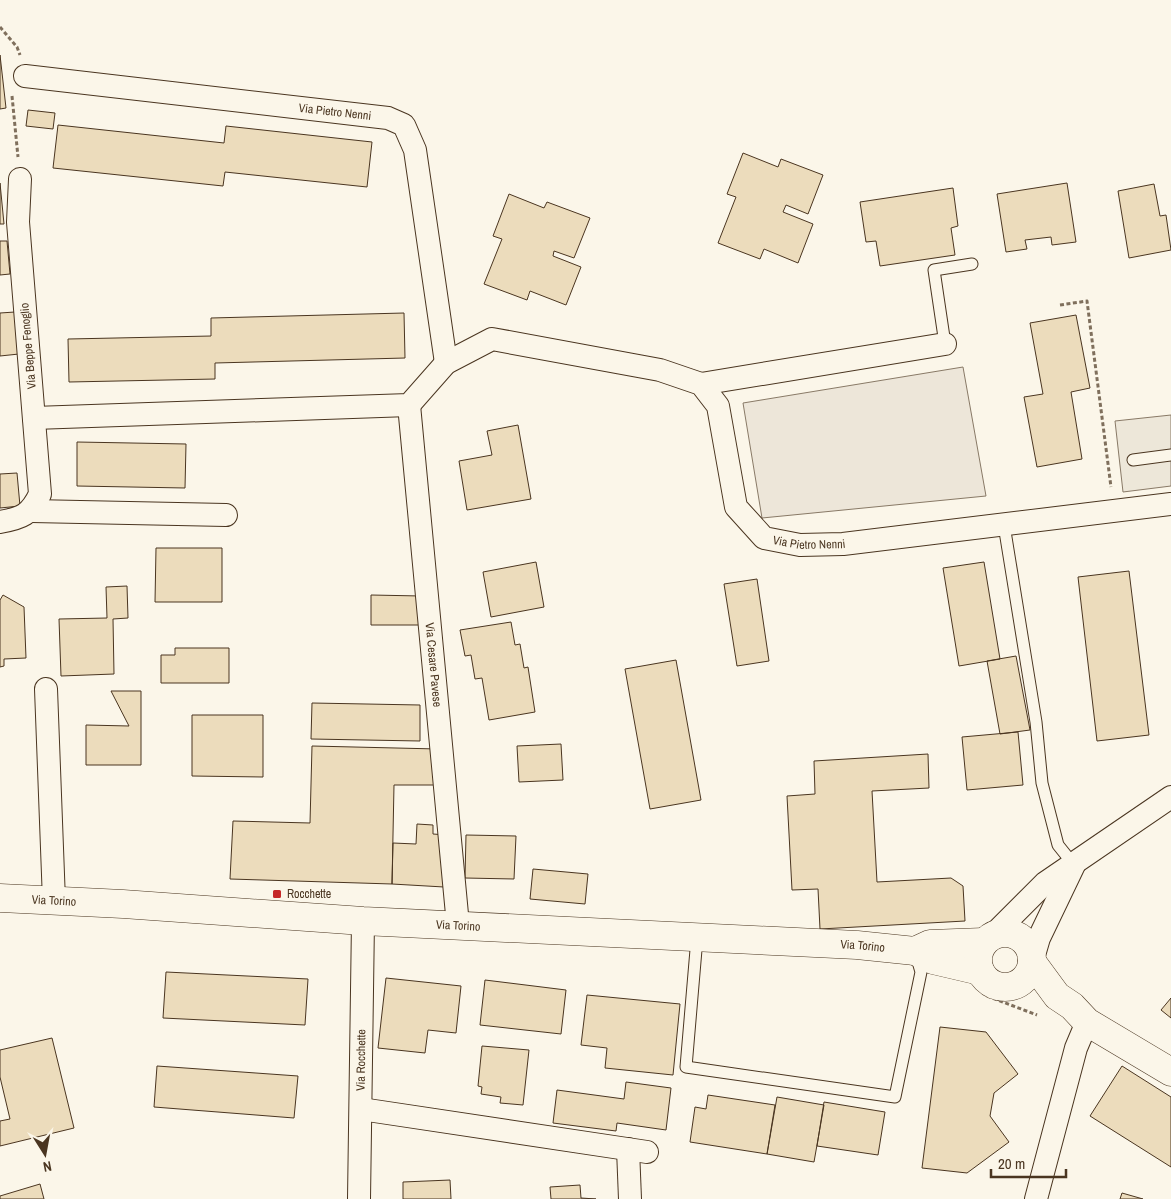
<svg xmlns="http://www.w3.org/2000/svg" width="1171" height="1199" viewBox="0 0 1171 1199" font-family="'Archivo Narrow',sans-serif">
<style>
.green{fill:#ede6d9;stroke:#887966}
.parking{fill:#ede7d9;stroke:#887966}
.building{fill:#ecdcbc;stroke:#4a3520}
.lines{fill:none;stroke-linecap:round;stroke-linejoin:round}
.lane-casing{stroke:#4a3520;stroke-width:13}
.street-casing{stroke:#4a3520;stroke-width:24}
.primary-casing{stroke:#4a3520;stroke-width:29}
.path{stroke:#7f6f5c;stroke-width:3;stroke-dasharray:4 2.5;stroke-linecap:butt}
.lane{stroke:#fbf6e9;stroke-width:11}
.street{stroke:#fbf6e9;stroke-width:22}
.primary{stroke:#fbf6e9;stroke-width:28}
.poi-dot{fill:#c62828;stroke:#fbf6e9;stroke-width:2}
.labels{text-anchor:middle;stroke-width:4;stroke-linejoin:round;paint-order:stroke}
.street-label{font-size:12px;fill:#4a3520;stroke:#fbf6e9}
.poi-label{font-size:12px;fill:#4a3520;stroke:#fbf6e9;text-anchor:start}
</style>
<rect width="100%" height="100%" fill="#fbf6e9"/>
<path class="green" d="M963,367L986,496L762,518L743,403Z"/>
<path class="parking" d="M1171,415V486L1123,492L1115,421Z"/>
<path class="building" d="M0,55L6,108L0,109Z
M28,110L55,113L53,129L26,126Z
M58,125L224,143L226,126L372,142L367,187L225,172L223,186L53,168Z
M743,153L778,167L781,159L823,175L808,214L786,205L783,212L813,224L798,263L764,249L760,259L718,243L736,197L727,194Z
M0,183L4,224H0Z
M1067,183L1076,242L1052,245L1051,237L1025,240L1027,249L1006,252L997,194Z
M1154,184L1160,216L1166,215L1171,250L1129,258L1118,191Z
M953,188L958,226L951,228L955,255L880,266L876,241L866,242L860,202Z
M509,194L544,208L547,202L590,218L574,258L554,251L553,256L581,267L566,305L530,291L527,300L484,284L502,239L493,236Z
M0,241H7L10,274L0,275Z
M15,312L19,354L0,356V313Z
M404,313L405,358L215,363V379L69,382L68,339L211,336V318Z
M1076,315L1090,388L1071,392L1082,459L1037,467L1024,397L1043,394L1030,323Z
M518,425L531,499L467,510L459,461L492,455L487,431Z
M77,442L186,444L185,488L77,486Z
M17,473L20,506L0,508V474Z
M156,548H222V602H155Z
M536,562L544,607L491,617L483,572Z
M984,562L1000,659L959,666L943,568Z
M1129,571L1149,735L1097,741L1078,577Z
M757,579L769,661L737,666L724,584Z
M127,586L128,618L113,619L114,674L61,676L59,619L107,618L106,587Z
M3,595L24,607L26,658L4,659V666L0,667V600Z
M371,595L421,596V625H371Z
M511,622L515,645L520,644L524,668L528,667L535,712L489,720L482,678L475,679L471,655L465,656L460,630Z
M175,648H229V683H161V655H175Z
M1016,656L1030,730L1000,734L987,661Z
M676,660L701,800L650,809L625,669Z
M111,691H141V765H86V725L129,726Z
M312,703L420,705V741L311,739Z
M192,715H263V777L192,776Z
M1018,732L1023,785L967,790L962,737Z
M561,744L563,780L519,782L517,746Z
M312,746L438,749L437,785H394L392,884L230,879L233,821L310,823Z
M928,754L929,788L872,791L877,882L951,878L963,886L965,921L820,929L818,889L792,890L787,796L815,794L814,761Z
M417,824L433,825V834L447,835L444,887L392,884L393,843L416,844Z
M466,835L516,836L514,879L465,878Z
M533,869L588,874L585,904L530,899Z
M166,972L308,979L305,1025L163,1018Z
M386,978L461,986L456,1033L428,1030L425,1053L378,1048Z
M485,980L566,990L561,1034L480,1025Z
M587,995L680,1004L673,1075L605,1068L607,1048L581,1045Z
M1171,998V1018L1161,1010Z
M940,1027L986,1032L1018,1074L994,1093L990,1116L1009,1142L967,1173L922,1168Z
M52,1038L74,1128L0,1146V1121L10,1119L0,1077V1050Z
M482,1046L529,1050L523,1105L500,1103L501,1097L481,1094L482,1087L478,1086Z
M157,1066L298,1076L294,1118L154,1107Z
M1122,1066L1171,1097V1167L1090,1116Z
M626,1082L671,1088L666,1130L617,1123L616,1131L553,1123L557,1090L624,1099Z
M708,1095L775,1105L767,1154L690,1142L695,1107L706,1109Z
M777,1097L824,1105L814,1162L767,1154Z
M824,1102L885,1112L878,1155L817,1146Z
M450,1180L451,1199H403V1182Z
M40,1184L44,1199H0V1196Z
M580,1185L581,1198L596,1199H551L550,1187Z
M1122,1193L1143,1199H1120Z"/>
<g class="lines">
<defs>
<path id="lane" d="M945,344L934,270L972,264
M1133,460L1171,455
M1004,525L1036,722L1042,783L1058,845L1074,865
M697,938L686,1067L895,1097L921,972L916,955"/>
<g id="street">
<path id="s1" d="M25,76L388,118L404,125L415,150L446,363"/>
<path d="M701,384L945,344"/>
<path id="s2" d="M409,405L458,925"/>
<path id="s3" d="M34,418L409,405L446,363L492,339L660,370L701,384L718,406L736,507L764,538L800,545L843,544L1171,504"/>
<path d="M32,511L226,515"/>
<path d="M0,522C22,518 30,515 40,494L18,222L20,179"/>
<path d="M46,689L54,901"/>
<path d="M991,937L1045,883L1171,797"/>
<path d="M1032,962L1039,938L1074,865"/>
<path d="M361,1109L647,1152"/>
<path d="M628,1149L630,1199"/>
<path id="s4" d="M359,1199L363,921"/>
<path d="M1036,1199L1076,1048L1087,1022"/>
</g>
<g id="primary">
<path id="s5" d="M0,898L123,904L363,921L857,945L915,951L933,960L980,971"/>
<circle cx="1005" cy="960" r="27"/>
<path d="M915,951L930,944L984,942"/>
<path d="M1032,962L1057,996L1072,1006L1087,1022L1171,1072"/>
</g>
</defs>
<use href="#lane" class="lane-casing"/>
<use href="#street" class="street-casing"/>
<use href="#primary" class="primary-casing"/>
<path class="path" d="M0,27L17,47L20,55
M12,96L18,157
M1060,305L1087,301L1111,487
M987,996L1037,1015"/>
<use href="#lane" class="lane"/>
<use href="#street" class="street"/>
<use href="#primary" class="primary"/>
</g>
<rect class="poi-dot" x="272" y="889" width="10" height="10" rx="2.5"/>
<g class="labels">
<g class="street-label">
<text dy="4" stroke="none"><textPath href="#s1" startOffset="312">Via Pietro Nenni</textPath></text>
<text transform="translate(28 346) rotate(-95)" y="4">Via Beppe Fenoglio</text>
<text dy="4" stroke="none"><textPath href="#s3" startOffset="915">Via Pietro Nenni</textPath></text>
<text dy="4" stroke="none"><textPath href="#s2" startOffset="261">Via Cesare Pavese</textPath></text>
<text dy="4" stroke="none"><textPath href="#s5" startOffset="54">Via Torino</textPath></text>
<text dy="4" stroke="none"><textPath href="#s5" startOffset="459">Via Torino</textPath></text>
<text dy="4" stroke="none"><textPath href="#s5" startOffset="864">Via Torino</textPath></text>
<text dy="4" stroke="none"><textPath href="#s4" startOffset="139">Via Rocchette</textPath></text>
</g>
<g class="poi-label">
<text x="287" y="898">Rocchette</text>
</g>
</g>
<g transform="translate(45 1154) rotate(169)" stroke="#fbf6e9" stroke-width="4" paint-order="stroke">
<path d="M0-4L9 19L0 12L-9 19Z" fill="#4a3520"/>
<text y="-8" font-size="14" font-weight="bold" text-anchor="middle" fill="#4a3520">N</text>
</g>
<path d="M991 1169v8h75v-8" fill="none" stroke="#4a3520" stroke-width="2.5"/>
<text x="998" y="1169" font-size="15" fill="#4a3520" stroke="#fbf6e9" stroke-width="4" paint-order="stroke">20 m</text>
</svg>
